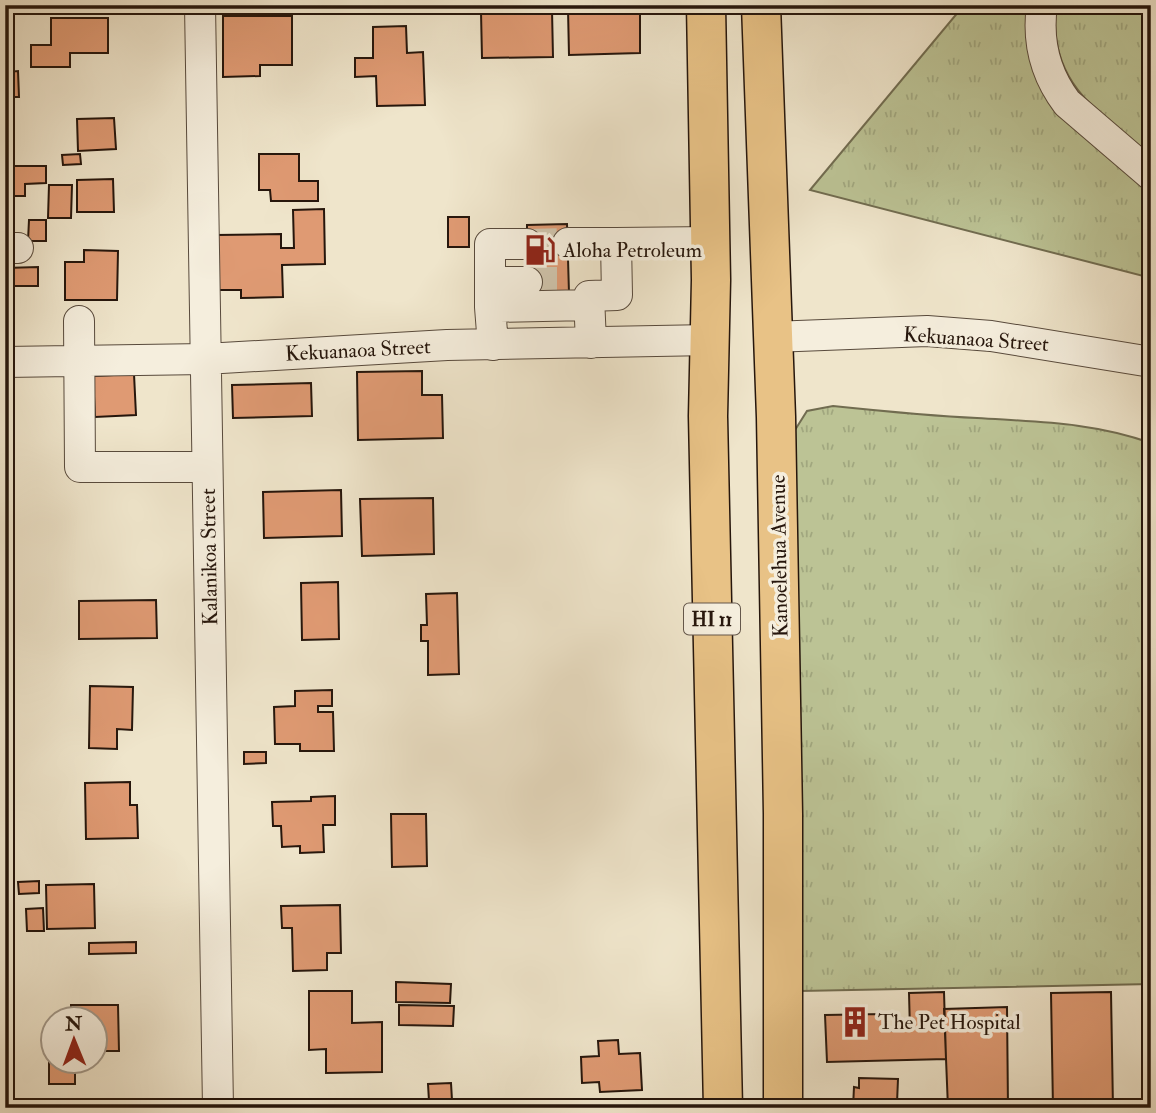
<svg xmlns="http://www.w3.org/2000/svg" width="1156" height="1113" viewBox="0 0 1156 1113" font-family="'IM FELL Double Pica',serif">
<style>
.grass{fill:url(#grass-tufts);stroke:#716c50;stroke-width:2}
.building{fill:#df9a73;stroke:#26160c;stroke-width:2}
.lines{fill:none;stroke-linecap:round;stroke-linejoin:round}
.minor-tunnel{stroke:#d1c6ae;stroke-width:30;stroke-dasharray:30 15;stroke-linecap:butt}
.minor-casing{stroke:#584a3c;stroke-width:32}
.highway-casing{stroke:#26160c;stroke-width:41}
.minor{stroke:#f5eedd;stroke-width:30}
.highway{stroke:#e8c286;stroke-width:38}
.labels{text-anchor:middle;stroke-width:7;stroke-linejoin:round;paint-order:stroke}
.shield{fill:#f5eedd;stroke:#64574b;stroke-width:2}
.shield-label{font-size:19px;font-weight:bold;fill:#26160c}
.poi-label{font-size:21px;fill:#26160c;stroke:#f5eedd;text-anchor:start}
.street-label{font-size:21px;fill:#26160c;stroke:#f5eedd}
</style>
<defs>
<pattern id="grass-tufts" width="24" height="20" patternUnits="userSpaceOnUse" patternTransform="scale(1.75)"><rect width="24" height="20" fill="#bcc395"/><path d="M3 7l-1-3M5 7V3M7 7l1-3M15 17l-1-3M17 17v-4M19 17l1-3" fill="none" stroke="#a1a77f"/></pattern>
</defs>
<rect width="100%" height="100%" fill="#efe5cb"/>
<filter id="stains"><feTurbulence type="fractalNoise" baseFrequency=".00286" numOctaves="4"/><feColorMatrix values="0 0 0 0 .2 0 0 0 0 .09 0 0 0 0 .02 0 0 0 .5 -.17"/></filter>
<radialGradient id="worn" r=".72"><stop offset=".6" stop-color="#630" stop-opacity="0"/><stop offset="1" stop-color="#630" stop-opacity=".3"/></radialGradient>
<path class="grass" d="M964,5H1029L1069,122L1151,192V278L810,190Z
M1056,5H1151V157C1099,111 1047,84 1056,5Z
M833,406C881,411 929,416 977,418C1038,422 1092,422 1151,443V984L801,991L795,430L807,411Z"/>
<path class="building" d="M640,8V53L569,55L568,9Z
M552,10L553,57L482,58L481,12Z
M223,16H292V65H260V76L223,77Z
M51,18H108V53H70V67H31V45H51Z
M5,23L8,72L18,71L19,97H5Z
M406,26L407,53L423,52L425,105L377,106L376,76L355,77V58H373V27Z
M114,118L116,149L78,151L77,119Z
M80,154L81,164L63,165L62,155Z
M259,154H299V181H318V201H271L270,190H259Z
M5,166H46V183L25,184V196H5Z
M113,179L114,212H77V180Z
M49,185H72L71,218H48Z
M324,209L325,264L282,265L283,297L241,298V290H218L216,235L281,234V248H294L293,210Z
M448,217H469V247H448Z
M29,220H46V241H28Z
M567,224L569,293L527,294V225Z
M84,250L118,251L117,300H65V262H84Z
M38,267V286H5V268Z
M422,371V395H442L443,438L358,440L357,372Z
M134,374L136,415L95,417L93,376Z
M311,383L312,416L233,418L232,385Z
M341,490L342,536L264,538L263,492Z
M433,498L434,554L362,556L360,499Z
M338,582L339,639L302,640L301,583Z
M457,593L459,674L428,675V641H421V625H427L426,594Z
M156,600L157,638L79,639V601Z
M90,686L133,687L132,730L117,729V749L89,748Z
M332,690V706H318V712H333L334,751H300V744H275L274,707L295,706V691Z
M244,752H266V763L244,764Z
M130,782V805H137L138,838L86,839L85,783Z
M335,796V825H323L324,852L300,853V846L282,847L281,826H273L272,802L311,801V797Z
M391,814H426L427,866L392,867Z
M39,881V893L19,894L18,882Z
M94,884L95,928L47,929L46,885Z
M340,905L341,953H327V970L293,971L292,928H282L281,906Z
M43,908L44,931H27L26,909Z
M136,942V953L89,954V943Z
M396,982L451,984L450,1003L396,1002Z
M1142,984H1151V1108H1144Z
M309,991H352V1023L382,1022V1072L326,1073V1049L309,1050Z
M944,992L946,1059L827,1062L825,1015L884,1014V1031L910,1030L909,993Z
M1111,992L1113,1108H1053L1051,993Z
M71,1005H118L119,1051H94V1018H71Z
M399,1005L454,1006L453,1026L399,1025Z
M1007,1007L1008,1108H948L944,1009Z
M618,1040L619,1054L640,1053L642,1090L600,1092L599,1082L582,1083L581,1057L599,1056L598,1041Z
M49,1055H52V1060H75V1084H49Z
M859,1078L898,1079L897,1103H924L923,1108H853L854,1087L859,1088Z
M451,1083L452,1100L429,1101L428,1084Z"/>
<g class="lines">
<path class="minor-tunnel" d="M527,244L568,243
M527,282H569"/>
<defs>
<path id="minor" d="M200,5L218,1108
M1042,5C1037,41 1045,74 1067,103L1151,175
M568,243H616
M5,248H18
M490,282H527
M490,307L589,305
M79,321L80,467H207
M772,337L927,331L991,336L1151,362
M591,343L589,296L617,295L616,243L711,242
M493,345L490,307V244H527
M5,362L205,359L447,345L710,340"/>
<path id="highway" d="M706,5L711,280L708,416L723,1108
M761,5L776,417L783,814V1108"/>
</defs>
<use href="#minor" class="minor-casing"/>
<use href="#highway" class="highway-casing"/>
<use href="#minor" class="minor"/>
<use href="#highway" class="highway"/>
</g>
<defs>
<symbol id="fuel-bare" viewBox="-9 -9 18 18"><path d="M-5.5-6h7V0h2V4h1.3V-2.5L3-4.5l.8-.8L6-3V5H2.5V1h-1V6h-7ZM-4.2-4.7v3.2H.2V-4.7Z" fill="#8f2418" stroke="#f5eedd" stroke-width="2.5" paint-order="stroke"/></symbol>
<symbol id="building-bare" viewBox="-9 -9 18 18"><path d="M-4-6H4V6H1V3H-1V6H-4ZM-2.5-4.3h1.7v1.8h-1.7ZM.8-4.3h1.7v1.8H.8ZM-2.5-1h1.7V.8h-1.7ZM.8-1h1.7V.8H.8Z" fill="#8f2418" stroke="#f5eedd" stroke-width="2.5" paint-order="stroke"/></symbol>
</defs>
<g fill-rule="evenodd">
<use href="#fuel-bare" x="518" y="228" width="44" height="44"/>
<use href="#building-bare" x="833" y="1000" width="44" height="44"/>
</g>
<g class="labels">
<rect class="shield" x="684" y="603.5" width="56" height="31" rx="5"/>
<g class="shield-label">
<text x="712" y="626">HI 11</text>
</g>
<g class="poi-label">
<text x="563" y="257">Aloha Petroleum</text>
<text x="878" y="1029">The Pet Hospital</text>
</g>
<g class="street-label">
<text transform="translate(976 339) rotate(4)" y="7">Kekuanaoa Street</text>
<text transform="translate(358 350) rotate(-3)" y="7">Kekuanaoa Street</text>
<text transform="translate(779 556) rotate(-91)" y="7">Kanoelehua Avenue</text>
<text transform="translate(209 557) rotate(-91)" y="7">Kalanikoa Street</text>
</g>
</g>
<rect width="1156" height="1113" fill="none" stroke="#efe5cb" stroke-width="28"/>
<rect x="7" y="7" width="1142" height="1099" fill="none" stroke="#26160c" stroke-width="3.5"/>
<rect x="14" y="14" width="1128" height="1085" fill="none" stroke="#26160c" stroke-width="2"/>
<g transform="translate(74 1040) rotate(359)"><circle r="33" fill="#f5eedd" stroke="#a29889" stroke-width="2"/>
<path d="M0-5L12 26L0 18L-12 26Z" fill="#8f2418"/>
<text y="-10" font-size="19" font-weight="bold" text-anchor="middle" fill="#26160c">N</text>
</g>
<rect width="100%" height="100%" filter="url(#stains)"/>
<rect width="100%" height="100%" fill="url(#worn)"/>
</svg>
